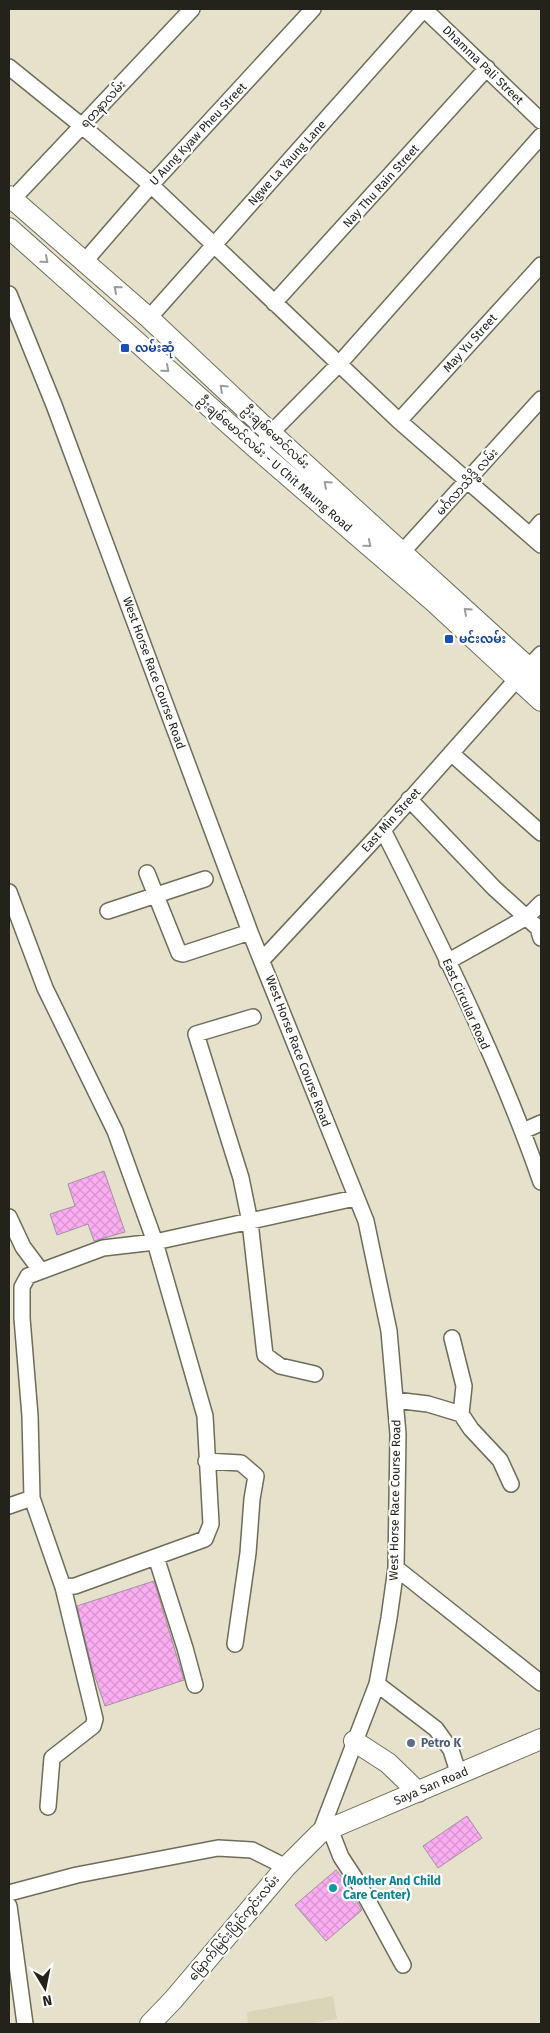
<svg xmlns="http://www.w3.org/2000/svg" width="550" height="2033" viewBox="0 0 550 2033" font-family="'Fira Sans','Noto Sans Myanmar',sans-serif">
<style>
.built{fill:#dad5b8}
.building{fill:url(#building-cross-hatch);stroke:#a291a0}
.lines{fill:none;stroke-linecap:round;stroke-linejoin:round}
.minor-casing{stroke:#6f6c59;stroke-width:18}
.major-casing{stroke:#6f6c59;stroke-width:22}
.minor{stroke:#fff;stroke-width:15}
.major{stroke:#fff;stroke-width:20}
.oneway{stroke:#9c9c98}
.transit-dot{fill:#1a4fb4;stroke:#fff;stroke-width:2}
.service-dot{fill:#5c6f8a;stroke:#fff;stroke-width:2}
.culture-dot{fill:#0f9aa8;stroke:#fff;stroke-width:2}
.labels{text-anchor:middle;stroke-width:4.5;stroke-linejoin:round;paint-order:stroke}
.street-label{font-size:12px;fill:#24231b;stroke:#fff}
.transit-label{font-size:12px;font-weight:bold;fill:#164399;stroke:#fff;text-anchor:start}
.service-label{font-size:12px;font-weight:bold;fill:#4e5e75;stroke:#fff;text-anchor:start}
.culture-label{font-size:12px;font-weight:bold;fill:#0d838f;stroke:#fff;text-anchor:start}
</style>
<defs>
<pattern id="building-cross-hatch" width="8" height="8" patternUnits="userSpaceOnUse" patternTransform="scale(1.25)"><rect width="8" height="8" fill="#fbadf2"/><path d="M0 0l8 8M0 8l8-8" fill="none" stroke="#d795cf"/></pattern>
</defs>
<rect width="100%" height="100%" fill="#e5e1cb"/>
<path class="built" d="M333,1996L337,2019L308,2024H248L247,2012Z"/>
<path class="building" d="M104,1171L125,1232L94,1241L88,1224L57,1235L50,1214L75,1206L68,1184Z
M154,1581L184,1680L105,1706L92,1668L77,1606Z
M467,1816L482,1838L438,1868L423,1846Z
M336,1870L345,1881L362,1910L326,1941L295,1905Z"/>
<g class="lines">
<defs>
<path id="minor" d="M424,9L541,121
M9,67L82,126L151,185L399,421L541,545
M9,203L192,9
M85,261L151,185L313,9
M9,294L54,405L250,932L366,1221L389,1331L398,1434L396,1568L389,1618L377,1684L320,1833
M274,303L487,68
M149,318L424,9
M399,421L541,265
M258,450L271,433L339,364L541,136
M530,535L541,522
M396,559L541,399
M529,667L541,654
M451,753L541,833
M409,799L494,888L538,928L541,938
M383,830C441,945 499,1061 541,1182
M147,873L179,953L183,954L250,932
M9,892L45,988L115,1131L155,1242L205,1416L211,1524L205,1539L75,1586L63,1587L32,1498L9,1506
M108,911L205,879
M262,960L383,830L517,679
M447,962L527,917L541,903
M253,1017L196,1034L241,1178L250,1222L265,1355L280,1366L315,1374
M523,1131L541,1123
M9,1217L23,1247L41,1271
M452,1338L464,1386L461,1414
M395,1400L428,1404L461,1414L471,1429L500,1460L511,1484
M206,1461L241,1463L256,1476L252,1499L248,1553L235,1644
M32,1498L30,1416L22,1318V1287L28,1276L103,1248L155,1242L355,1198
M156,1557L185,1648L195,1685
M396,1568L541,1683
M377,1684L436,1729L451,1750L459,1775
M48,1807L52,1758L93,1726L95,1719L63,1587
M330,1829L341,1857L360,1886L403,1965
M9,1893L77,1875L218,1848L252,1850L286,1867
M9,1906L25,2024"/>
<path id="major" d="M9,196L149,318L271,433L541,679
M9,228L258,450L434,602L541,701
M354,1741L388,1763L418,1792
M150,2024L173,2000L286,1867L320,1833L541,1739"/>
</defs>
<use href="#minor" class="minor-casing"/>
<use href="#major" class="major-casing"/>
<use href="#minor" class="minor"/>
<use href="#major" class="major"/>
</g>
<defs><path id="oneway-chevron" d="M-2-3.5L2.5 0L-2 3.5" fill="none" stroke-width="1.6" stroke-linecap="round" stroke-linejoin="round" transform="scale(1.25)"/></defs>
<g class="oneway">
<use href="#oneway-chevron" transform="translate(45 260) rotate(41)"/>
<use href="#oneway-chevron" transform="translate(117 289) rotate(-139)"/>
<use href="#oneway-chevron" transform="translate(166 369) rotate(41)"/>
<use href="#oneway-chevron" transform="translate(223 388) rotate(-137)"/>
<use href="#oneway-chevron" transform="translate(327 484) rotate(-138)"/>
<use href="#oneway-chevron" transform="translate(368 544) rotate(40)"/>
<use href="#oneway-chevron" transform="translate(467 611) rotate(-138)"/>
</g>
<g class="transit-dot">
<rect x="120" y="343" width="10" height="10" rx="2.5"/>
<rect x="444" y="634" width="10" height="10" rx="2.5"/>
</g>
<circle class="service-dot" cx="411" cy="1743" r="5"/>
<circle class="culture-dot" cx="333" cy="1888" r="5"/>
<g class="labels">
<g class="street-label">
<text transform="translate(483 65) rotate(44)" y="4">Dhamma Pali Street</text>
<text transform="translate(103 104) rotate(-47)" y="4">ရတနာလမ်း</text>
<text transform="translate(198 134) rotate(-47)" y="4">U Aung Kyaw Pheu Street</text>
<text transform="translate(287 163) rotate(-48)" y="4">Ngwe La Yaung Lane</text>
<text transform="translate(381 186) rotate(-48)" y="4">Nay Thu Rain Street</text>
<text transform="translate(470 343) rotate(-48)" y="4">May Yu Street</text>
<text transform="translate(276 437) rotate(43)" y="4">ဦးချစ်မောင်လမ်း</text>
<text transform="translate(275 464) rotate(41)" y="4">ဦးချစ်မောင်လမ်း - U Chit Maung Road</text>
<text transform="translate(467 482) rotate(-48)" y="4">မင်္ဂလာသိဒ္ဓိ လမ်း</text>
<text transform="translate(154 673) rotate(70)" y="4">West Horse Race Course Road</text>
<text transform="translate(391 820) rotate(-48)" y="4">East Min Street</text>
<text transform="translate(466 1004) rotate(66)" y="4">East Circular Road</text>
<text transform="translate(298 1051) rotate(69)" y="4">West Horse Race Course Road</text>
<text transform="translate(395 1500) rotate(-89)" y="4">West Horse Race Course Road</text>
<text transform="translate(431 1786) rotate(-23)" y="4">Saya San Road</text>
<text transform="translate(234 1928) rotate(-50)" y="4">မြောက်မြင်းပြိုင်ကွင်းလမ်း</text>
</g>
<g class="transit-label">
<text x="135" y="352">လမ်းဆုံ</text>
<text x="459" y="643">မင်းလမ်း</text>
</g>
<g class="service-label">
<text x="421" y="1747">Petro K</text>
</g>
<g class="culture-label">
<text x="343" y="1885">(Mother And Child<tspan x="343" dy="14">Care Center)</tspan></text>
</g>
</g>
<rect width="550" height="2033" fill="none" stroke="#24231b" stroke-width="20"/>
<g transform="translate(45 1988) rotate(170)" stroke="#ffffff" stroke-width="4" paint-order="stroke">
<path d="M0-4L9 19L0 12L-9 19Z" fill="#24231b"/>
<text y="-8" font-size="14" font-weight="bold" text-anchor="middle" fill="#24231b">N</text>
</g>
</svg>
